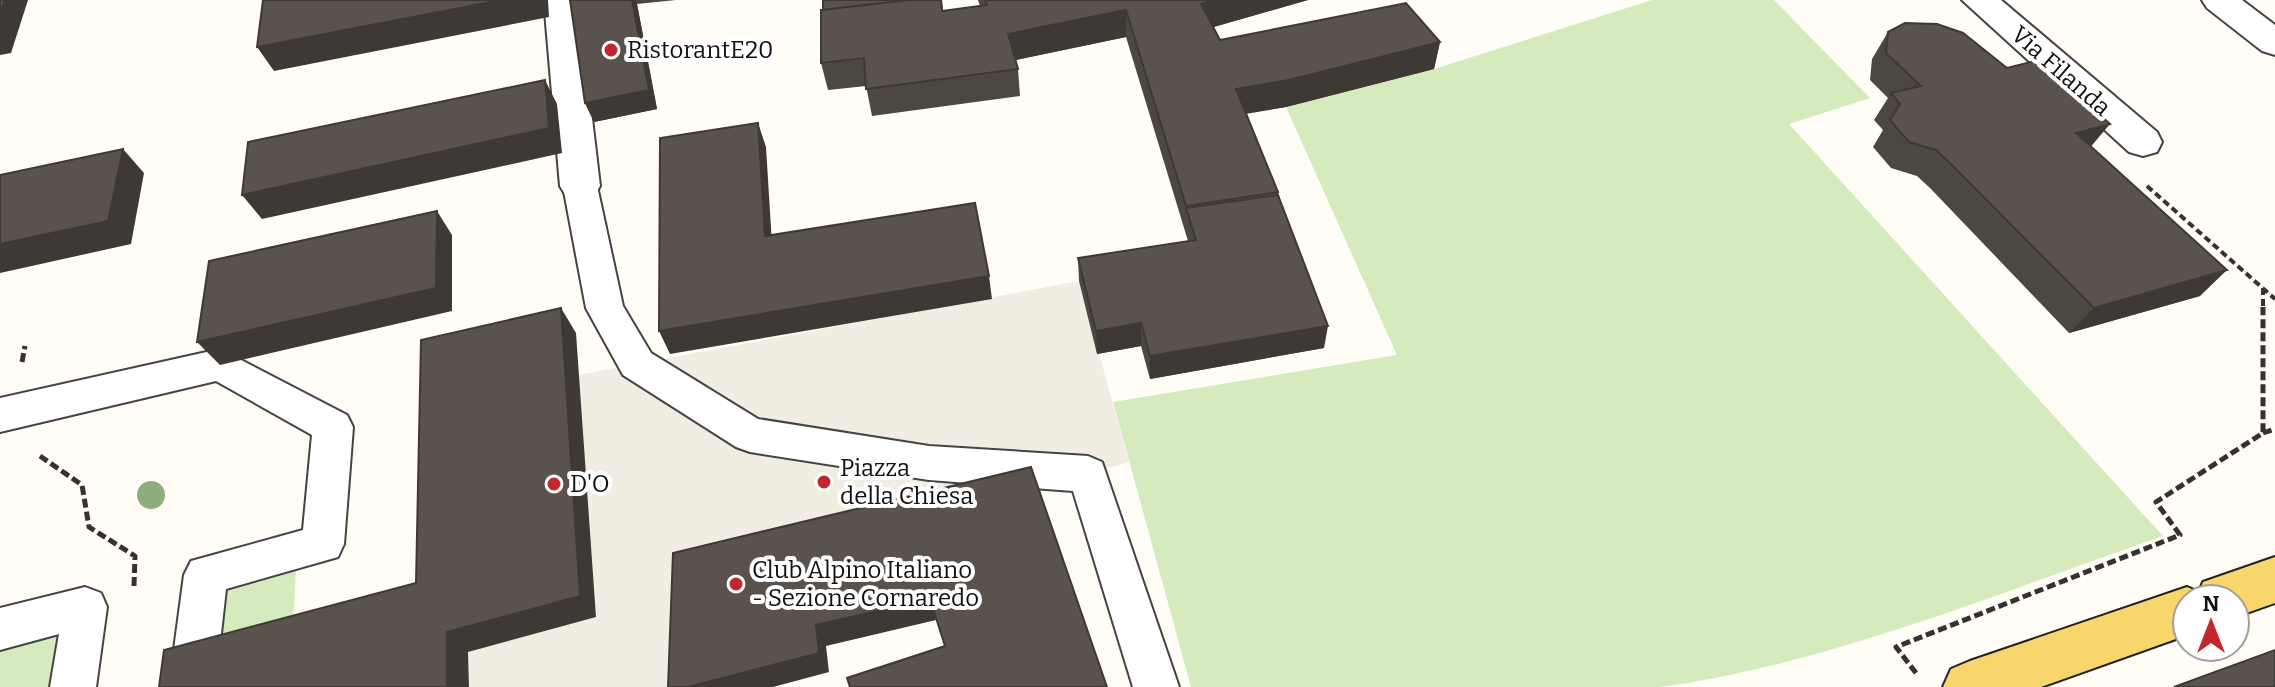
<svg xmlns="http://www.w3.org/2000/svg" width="2275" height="687" viewBox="0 0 2275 687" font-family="Bitter,serif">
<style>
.green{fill:#d5ebbd}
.plaza{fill:#f1ede2}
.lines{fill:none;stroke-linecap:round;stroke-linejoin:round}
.pedestrian-casing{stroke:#444;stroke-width:4}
.minor-casing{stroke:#444;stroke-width:4}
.primary-casing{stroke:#222;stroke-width:4}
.path-far1{stroke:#333;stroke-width:4;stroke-dasharray:7 4;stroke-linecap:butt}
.path{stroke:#333;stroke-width:5;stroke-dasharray:9 4;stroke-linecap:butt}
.pedestrian{fill:#fff;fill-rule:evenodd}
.minor{fill:#fff;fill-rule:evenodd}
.primary{fill:#f9d66b;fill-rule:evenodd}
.tree{fill:#8dad7f}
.wall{fill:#4d4742}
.shaded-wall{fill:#3f3936}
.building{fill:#5a524d;stroke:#3f3936;stroke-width:2}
.poi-dot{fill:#c4262e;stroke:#fff;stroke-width:3}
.labels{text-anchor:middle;stroke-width:8;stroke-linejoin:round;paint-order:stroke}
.poi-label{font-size:24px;fill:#111;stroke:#fff;text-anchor:start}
.street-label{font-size:24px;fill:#111;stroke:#fff}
</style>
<rect width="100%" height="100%" fill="#fffdf5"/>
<path class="green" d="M1652,0H1774L1870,98L1789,124L2163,536C1998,593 1833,663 1660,687H1191L1113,402L1397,355L1286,107L1434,69Z
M297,551L292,643L194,670L206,575Z
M85,607L73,687H0V629Z"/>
<path class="plaza" d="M1079,281L1129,462L1034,490L669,687H469L468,652L596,616L578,375Z"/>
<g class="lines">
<defs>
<path id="pedestrian" d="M580,174L592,177L597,186L623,306L651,353L758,419L929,446L1088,456L1102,462L1179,687H1133L1073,491L929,480L750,452L736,447L623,375L586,308L563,186L568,177Z
M220,349L347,415L353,427L344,544L338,557L226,589L215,687H169L184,575L191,561L303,530L312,435L216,381L0,432V398Z
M85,587L101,593L107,607L96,687H50L59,634L0,650V608Z"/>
<path id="minor" d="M544,0H578L600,186L594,196L580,200L566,196L560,186Z
M1962,0H2001L2157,132L2162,142L2157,152L2143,156L2129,152Z
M2202,0H2242L2275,25V55L2262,51L2207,8Z"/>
<path id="primary" d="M2275,557V603L2235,617V599H2187V635L2041,687H1943L1951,669L1970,661L2187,587L2199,592L2203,582Z"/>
</defs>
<use href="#pedestrian" class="pedestrian-casing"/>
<use href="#minor" class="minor-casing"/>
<use href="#primary" class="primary-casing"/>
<path class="path-far1" d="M2147,186L2275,299
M2263,288V309"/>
<path class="path" d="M22,362L25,346
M2263,433L2275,429
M40,456L82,485L89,527L135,556L134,586
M1916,673L1896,647L2180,535L2156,502L2263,433V307"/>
<use href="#pedestrian" class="pedestrian"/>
<use href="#minor" class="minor"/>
<use href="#primary" class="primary"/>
</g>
<circle class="tree" cx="151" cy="495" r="14"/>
<path class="wall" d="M570,0H676L637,4L657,109L594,122L585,103Z
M942,0L943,11L980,6L978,0H1308L1213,27L1220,40L1440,42L1434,69L1286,107L1246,113L1278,192L1324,348L1150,379L1141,346L1097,354L1079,281L1078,258L1188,241L1126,37L1015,60L1018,69L1020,96L872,116L866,86L828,90L821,63L823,10Z
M1888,32L2091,146L2200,296L2069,333L1930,188L1917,176L1891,168L1873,147L1883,130L1874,120L1888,98L1870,80L1872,59Z"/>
<path class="shaded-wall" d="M5,0H28L11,53L0,55V14Z
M501,0H548L549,17L274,71L257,47Z
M632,0H635L637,4L657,109L594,122L585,103Z
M1216,0H1308L1200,31L1201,4Z
M1126,10V37L1011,61L1008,34Z
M1440,42L1434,69L1286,107L1234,116L1236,89Z
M545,80L557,104L562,153L262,219L242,195Z
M758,123L766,147L773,260L765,236Z
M2110,124L2088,150L2076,133Z
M123,149L144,173L131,244L0,273V244Z
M437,211L452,235V311L220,365L197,342Z
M2227,270L2200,296L2069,333L2094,308Z
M989,276L992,299L670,354L659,331Z
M561,308L576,333L596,617L468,652L469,687H447V632Z
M1141,323V346L1097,354L1096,331Z
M1328,326L1324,348L1150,379V356Z
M930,599L936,620L826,646L829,672L773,687H688L816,625Z"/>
<path class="building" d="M0,0H5L0,14Z
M263,0H501L257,47Z
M570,0H632L649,90L585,103Z
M823,0H909L823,10Z
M909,0H941L942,11L987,5L985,0H1216L1201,4L1220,40L1406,3L1440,42L1289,80L1236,89L1278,192L1186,206L1126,10L1008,34L1018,69L866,89L864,58L821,63V10Z
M1905,23L1937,24L1963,33L2007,68L2039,60L2110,124L2076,133L2227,270L2094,308L1949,162L1936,150L1909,142L1890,120L1900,104L1891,93L1921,86L1886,53L1888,32Z
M545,80L549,128L242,195L248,142Z
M758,123L765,236L975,203L989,276L659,331L660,138Z
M123,149L108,221L0,244V175Z
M1278,195L1328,326L1150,356L1141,323L1096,331L1078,258L1196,240L1186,208Z
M437,211L436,288L197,342L209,261Z
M561,308L580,596L447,632V687H159L164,650L416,583L421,340Z
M1031,467L1107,687H850L847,678L945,646L930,599L816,625L819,653L688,687H668L673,553Z
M2275,650V687H2174Z"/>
<g class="poi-dot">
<circle cx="611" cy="50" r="8"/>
<circle cx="824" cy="482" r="8"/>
<circle cx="554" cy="484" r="8"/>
<circle cx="736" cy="584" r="8"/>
</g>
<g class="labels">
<g class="poi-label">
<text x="627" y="58">RistorantE20</text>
<text x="840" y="476">Piazza<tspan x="840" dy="28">della Chiesa</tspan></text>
<text x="570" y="492">D'O</text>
<text x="752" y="578">Club Alpino Italiano<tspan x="752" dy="28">- Sezione Cornaredo</tspan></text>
</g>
<g class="street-label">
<text transform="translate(2061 71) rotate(41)" y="8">Via Filanda</text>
</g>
</g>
<g transform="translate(2211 623)"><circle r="38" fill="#ffffff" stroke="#a0a0a0" stroke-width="2"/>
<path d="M0-6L14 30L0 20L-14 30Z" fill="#c4262e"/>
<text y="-12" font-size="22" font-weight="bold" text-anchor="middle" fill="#111111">N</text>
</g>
</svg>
